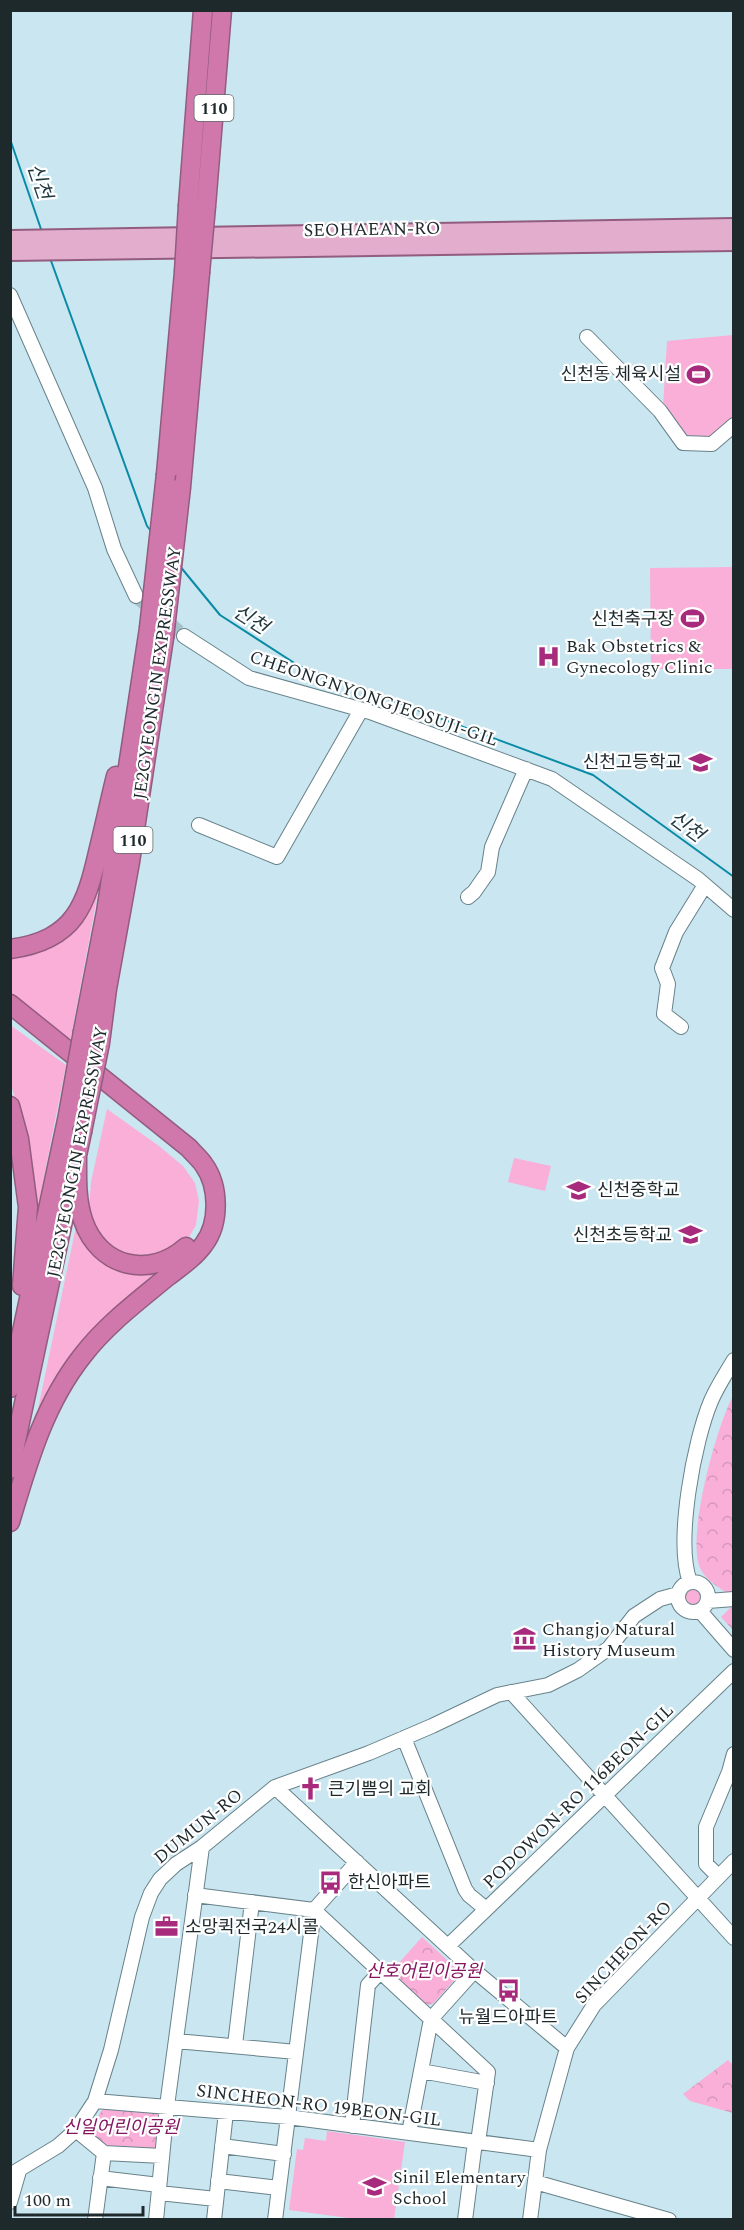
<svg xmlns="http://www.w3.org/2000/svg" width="744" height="2230" viewBox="0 0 744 2230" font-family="Spectral,'Noto Sans KR',serif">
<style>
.grass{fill:#f9afd8}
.park{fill:url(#park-crowns)}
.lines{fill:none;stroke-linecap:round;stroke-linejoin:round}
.stream{stroke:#098ba6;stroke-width:2}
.minor-tunnel{stroke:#a8c0c9;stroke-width:14;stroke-dasharray:14 7;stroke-linecap:butt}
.minor-casing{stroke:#67828a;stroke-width:16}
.major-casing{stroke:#925c7f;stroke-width:20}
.highway-casing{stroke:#925c7f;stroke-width:21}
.minor{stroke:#fff;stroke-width:14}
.major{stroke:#e3aecd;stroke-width:16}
.highway{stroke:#d078ab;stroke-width:18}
.highway-bridge-casing{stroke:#925c7f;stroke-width:21;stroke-linecap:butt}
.highway-bridge{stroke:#d078ab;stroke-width:18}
.labels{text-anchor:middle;stroke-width:4.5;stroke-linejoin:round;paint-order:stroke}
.shield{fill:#fff;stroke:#62696b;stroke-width:1.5}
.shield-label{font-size:16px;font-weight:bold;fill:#1e292c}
.street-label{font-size:18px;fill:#1e292c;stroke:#fff}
.poi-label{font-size:18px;fill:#1e292c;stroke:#fff;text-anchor:start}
.park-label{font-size:18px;font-style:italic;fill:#83155f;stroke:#fff}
.water-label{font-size:20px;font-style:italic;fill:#1f373e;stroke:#fff}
</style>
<defs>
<pattern id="park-crowns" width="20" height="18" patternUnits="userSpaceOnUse" patternTransform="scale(1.5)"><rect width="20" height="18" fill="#f9afd8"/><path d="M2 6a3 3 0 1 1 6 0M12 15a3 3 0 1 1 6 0" fill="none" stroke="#d597ba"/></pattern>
</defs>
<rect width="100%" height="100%" fill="#cae6f0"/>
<path class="grass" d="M733,335V417L707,439L681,437L663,407L667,341Z
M733,567V669H651L650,568Z
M105,855L70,1042L11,995L10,955L59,939Z
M10,1025L66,1065L35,1222L22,1120L11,1085Z
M107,1109L159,1146L183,1166L195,1183L199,1201L196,1225L188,1239L171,1253L130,1259L115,1252L93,1228L89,1210L91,1182Z
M514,1158L551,1166L545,1191L508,1182Z
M78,1217L98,1255L163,1268L42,1409H38Z
M684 1598a9 9 0 1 1 18 0a9 9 0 1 1-18 0Z
M327,2131L405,2142L394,2219H356L289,2210L297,2149L303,2150L305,2138L326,2141Z"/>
<path class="park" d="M733,1396V1596H732C721,1589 703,1579 699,1565C688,1531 716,1428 733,1396Z
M733,1605V1630L721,1617Z
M422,1937L458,1970V1976L433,2004L426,2005L390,1973Z
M728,2060L733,2065V2113L690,2101L683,2094Z
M105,2105L162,2111L158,2152L102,2146L91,2128Z"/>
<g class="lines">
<path class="stream" d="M10,139L42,232
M50,258L147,526L151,531
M179,565L220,615L299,666L593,775L734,877"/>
<path class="minor-tunnel" d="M136,596L184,636"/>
<defs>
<path id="minor" d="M10,295L95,488L114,549L136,596
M587,337L660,411L683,443L712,444L734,425
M184,636L249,678L370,712L552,779L698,879L734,910
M199,825L277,857L361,710
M468,897L474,892L488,872L492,847L526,769
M681,1027L664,1014L668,984L662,968L676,932L705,885
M678 1597a15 15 0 1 1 30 0a15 15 0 1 1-30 0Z
M690,1582C675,1542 694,1441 711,1401C717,1387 726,1373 734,1360
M708,1601L734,1599
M700,1611L734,1650
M511,1692L734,1938
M404,1738L465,1889L469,1895L486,1909
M275,1787L470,1967L567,2048
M718,1876L706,1864V1827L729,1772L734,1754
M195,1895L314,1910L488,2072L478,2142
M448,1946L734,1671
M176,2041L296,2052
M235,2045L252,1902
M421,2071L487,2083
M95,2101L288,2117L539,2150
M352,2126L368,1985L380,1972
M76,2130L104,2153L95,2220
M409,2133L431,2019L475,1970
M222,2146L284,2154
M104,2153L162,2156
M10,2175L58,2146L76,2130L95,2101L111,2050L142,1917L151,1893L160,1879L176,1864L202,1847L275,1787L369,1753L432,1726L497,1695L548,1685L578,1670L609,1648L634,1616L660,1599L678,1594
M100,2178L159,2185
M218,2181L279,2188
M535,2182L669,2220
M159,2193L216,2199
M10,2202L19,2171
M156,2220L167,2106L202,1847
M214,2220L226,2112
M275,2220L314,1910L357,1862
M465,2220L475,2142
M530,2220L539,2150L567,2048L594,2005L734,1861"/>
<path id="major" d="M10,239L734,227
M10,252L734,242"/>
<path id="highway" d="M188,205L203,10
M206,206L222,10
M166,474L184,272
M181,487L200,273
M10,949C76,940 86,905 99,848C105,824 110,800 116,776
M10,1004L189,1148C194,1154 200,1159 204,1165C219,1186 220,1223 204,1244C195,1257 180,1267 167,1277C138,1301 106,1325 83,1355C44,1404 28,1462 10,1522
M83,1031L106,912L149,628
M100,1043L107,989L130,862L164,638
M10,1106L19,1139L28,1207L22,1286
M77,1156C77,1178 76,1199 83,1220C99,1268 150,1279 186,1247
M10,1388L67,1120
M10,1469L82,1132"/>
</defs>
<use href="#minor" class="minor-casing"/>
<use href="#major" class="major-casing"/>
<use href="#highway" class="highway-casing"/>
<use href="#minor" class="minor"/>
<use href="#major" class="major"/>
<use href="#highway" class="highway"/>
<defs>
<path id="highway-bridge" d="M184,272L188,205
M200,273L206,206
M149,628L166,474
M164,638L181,487
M67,1120L83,1031
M82,1132L100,1043"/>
</defs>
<use href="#highway-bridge" class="highway-bridge-casing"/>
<use href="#highway-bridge" class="highway-bridge"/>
</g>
<defs>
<symbol id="stadium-bare" viewBox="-9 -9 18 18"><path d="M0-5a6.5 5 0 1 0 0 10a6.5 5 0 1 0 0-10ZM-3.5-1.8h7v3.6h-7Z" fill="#a72a7c" stroke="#fff" stroke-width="2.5" paint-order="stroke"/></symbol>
<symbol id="hospital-bare" viewBox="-9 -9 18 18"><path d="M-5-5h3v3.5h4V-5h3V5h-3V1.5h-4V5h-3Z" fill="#a72a7c" stroke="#fff" stroke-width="2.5" paint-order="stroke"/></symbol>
<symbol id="school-bare" viewBox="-9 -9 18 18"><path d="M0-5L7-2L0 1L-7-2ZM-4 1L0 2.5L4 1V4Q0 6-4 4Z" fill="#a72a7c" stroke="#fff" stroke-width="2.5" paint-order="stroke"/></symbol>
<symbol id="museum-bare" viewBox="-9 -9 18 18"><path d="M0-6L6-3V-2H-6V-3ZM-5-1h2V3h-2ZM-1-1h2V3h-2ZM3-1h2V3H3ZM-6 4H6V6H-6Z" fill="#a72a7c" stroke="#fff" stroke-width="2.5" paint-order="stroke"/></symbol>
<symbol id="church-bare" viewBox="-9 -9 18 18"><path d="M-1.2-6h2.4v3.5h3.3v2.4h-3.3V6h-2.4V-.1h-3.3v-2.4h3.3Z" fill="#a72a7c" stroke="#fff" stroke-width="2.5" paint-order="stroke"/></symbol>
<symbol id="bus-bare" viewBox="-9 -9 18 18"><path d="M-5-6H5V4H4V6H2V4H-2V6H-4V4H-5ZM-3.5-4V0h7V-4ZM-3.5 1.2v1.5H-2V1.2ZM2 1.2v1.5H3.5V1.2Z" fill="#a72a7c" stroke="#fff" stroke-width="2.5" paint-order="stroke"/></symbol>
<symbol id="office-bare" viewBox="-9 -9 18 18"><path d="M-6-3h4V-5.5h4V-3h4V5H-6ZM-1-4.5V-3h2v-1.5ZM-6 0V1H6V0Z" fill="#a72a7c" stroke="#fff" stroke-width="2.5" paint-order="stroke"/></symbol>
</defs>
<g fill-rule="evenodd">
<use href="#stadium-bare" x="682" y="358" width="33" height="33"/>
<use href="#stadium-bare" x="676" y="602" width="33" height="33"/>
<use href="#hospital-bare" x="532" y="640" width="33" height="33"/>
<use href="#school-bare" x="684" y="746" width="33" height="33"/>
<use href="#school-bare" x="562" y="1174" width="33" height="33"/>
<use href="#school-bare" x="674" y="1218" width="33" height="33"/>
<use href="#museum-bare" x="508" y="1622" width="33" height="33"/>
<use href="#church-bare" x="294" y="1772" width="33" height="33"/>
<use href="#bus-bare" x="314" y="1866" width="33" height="33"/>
<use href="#office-bare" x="150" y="1910" width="33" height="33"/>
<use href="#bus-bare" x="492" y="1974" width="33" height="33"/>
<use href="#school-bare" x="358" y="2170" width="33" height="33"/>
</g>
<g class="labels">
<g class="shield">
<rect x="194.5" y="95" width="39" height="26" rx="4.5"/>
<rect x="113.5" y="827" width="39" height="26" rx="4.5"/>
</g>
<g class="shield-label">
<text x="214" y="114">110</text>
<text x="133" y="846">110</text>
</g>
<g class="street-label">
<text transform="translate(372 229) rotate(-1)" y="6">SEOHAEAN-RO</text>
<text transform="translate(157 673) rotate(-82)" y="6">JE2GYEONGIN EXPRESSWAY</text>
<text transform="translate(374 698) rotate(19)" y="6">CHEONGNYONGJEOSUJI-GIL</text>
<text transform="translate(77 1152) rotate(-79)" y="6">JE2GYEONGIN EXPRESSWAY</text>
<text transform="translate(578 1796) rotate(-44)" y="6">PODOWON-RO 116BEON-GIL</text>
<text transform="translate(198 1826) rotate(-39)" y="6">DUMUN-RO</text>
<text transform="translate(623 1952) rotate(-47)" y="6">SINCHEON-RO</text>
<text transform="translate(319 2105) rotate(7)" y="6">SINCHEON-RO 19BEON-GIL</text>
</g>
<g class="poi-label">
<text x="681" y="380" text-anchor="end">신천동 체육시설</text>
<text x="674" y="625" text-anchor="end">신천축구장</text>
<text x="566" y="652">Bak Obstetrics &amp;<tspan x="566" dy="21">Gynecology Clinic</tspan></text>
<text x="682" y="768" text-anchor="end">신천고등학교</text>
<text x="597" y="1196">신천중학교</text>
<text x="672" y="1241" text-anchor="end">신천초등학교</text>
<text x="542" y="1635">Changjo Natural<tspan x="542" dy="21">History Museum</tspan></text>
<text x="328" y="1795">큰기쁨의 교회</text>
<text x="348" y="1888">한신아파트</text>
<text x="185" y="1933">소망퀵전국24시콜</text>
<text x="508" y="2023" text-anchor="middle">뉴월드아파트</text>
<text x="393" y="2183">Sinil Elementary<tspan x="393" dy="21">School</tspan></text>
</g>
<g class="park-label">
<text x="424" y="1977">산호어린이공원</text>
<text x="121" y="2133">신일어린이공원</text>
</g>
<g class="water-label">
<text transform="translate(40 181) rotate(71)" y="7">신천</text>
<text transform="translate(251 619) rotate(33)" y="7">신천</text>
<text transform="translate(687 826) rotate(36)" y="7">신천</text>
</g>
</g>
<rect width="744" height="2230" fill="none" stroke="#1e292c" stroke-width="24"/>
<path d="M15 2206v9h128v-9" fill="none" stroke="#1e292c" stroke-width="3"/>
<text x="24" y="2206" font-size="18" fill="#1e292c" stroke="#ffffff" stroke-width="4.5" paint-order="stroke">100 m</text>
</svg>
